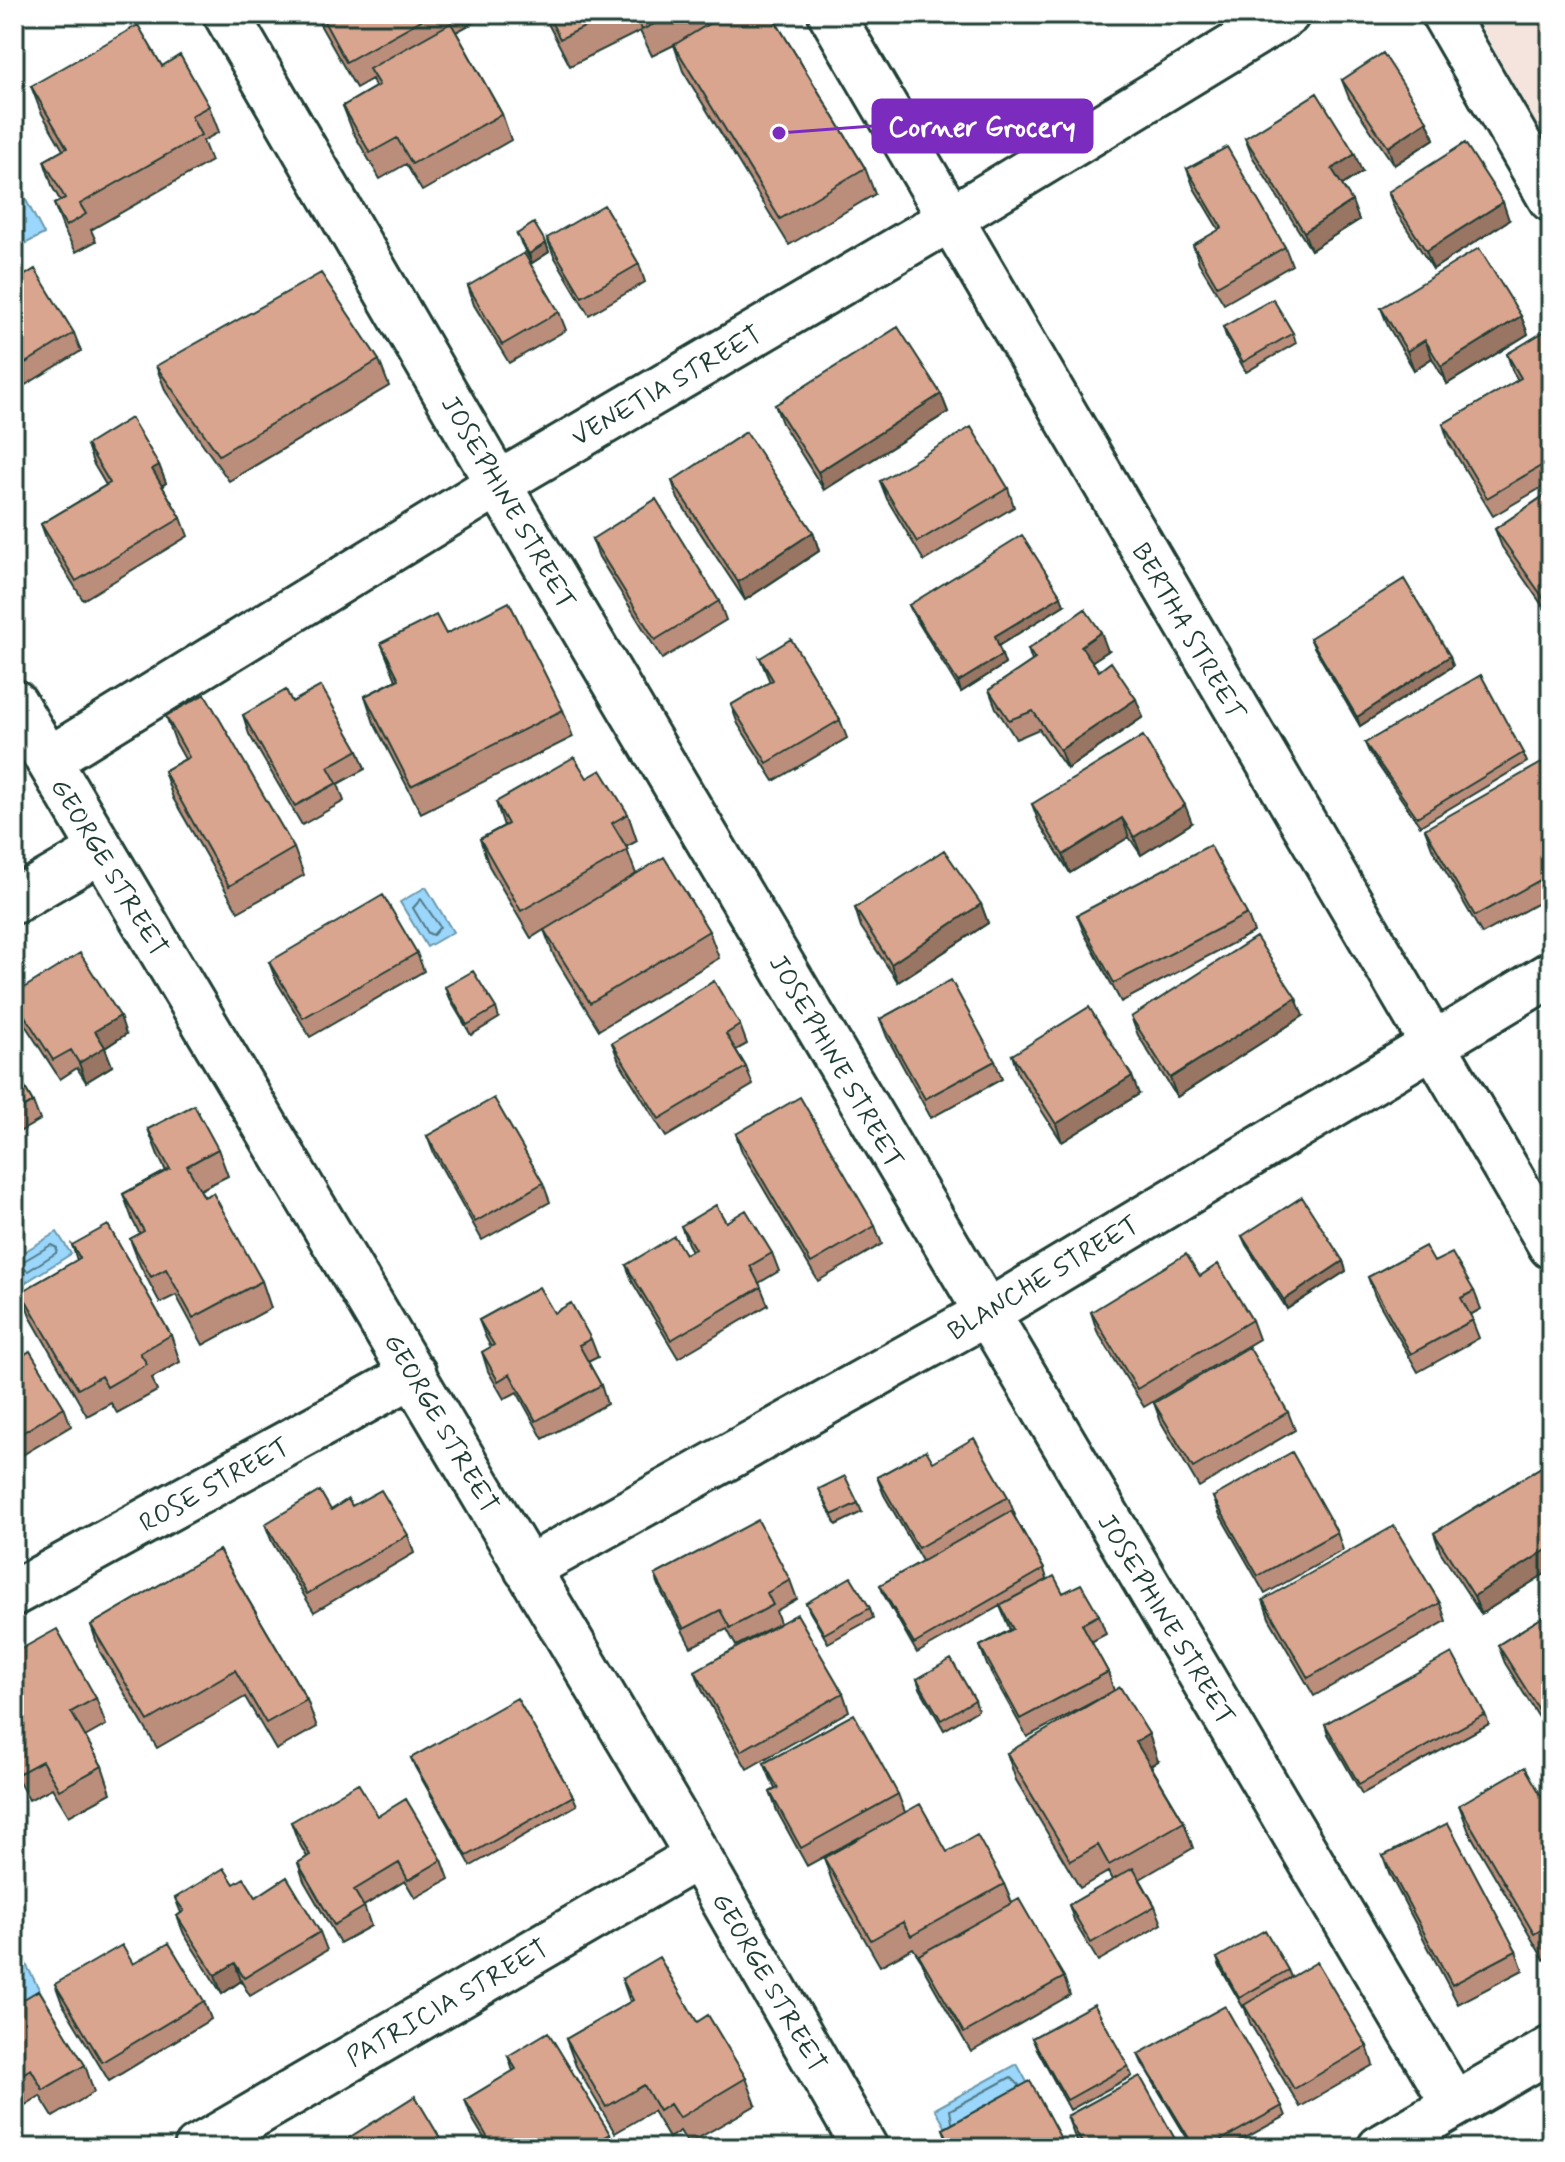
<svg xmlns="http://www.w3.org/2000/svg" width="1565" height="2162" viewBox="0 0 1565 2162" font-family="Mynerve,sans-serif">
<style>
.built{fill:#f4e4dd}
.water{fill:#9bd6fc;stroke:#6999ac;stroke-width:2}
.lines{fill:none;stroke-linecap:round;stroke-linejoin:round}
.shore{stroke:#517a84;stroke-width:2}
.street-casing{stroke:#1f3d34;stroke-width:50}
.secondary-casing{stroke:#1f3d34;stroke-width:50}
.street{stroke:#fff;stroke-width:44}
.secondary{stroke:#fff;stroke-width:44}
.wall{fill:#bb8e7b;stroke:#1f3d34;stroke-width:2}
.shaded-wall{fill:#997464;stroke:#1f3d34;stroke-width:2}
.building{fill:#daa58f;stroke:#1f3d34;stroke-width:2}
.labels{text-anchor:middle;stroke-width:7;stroke-linejoin:round;paint-order:stroke}
.street-label{font-size:26px;fill:#1f3d34;stroke:#fff}
.leader{fill:none;stroke:#7b2cbf;stroke-width:3}
.callout-dot{fill:#7b2cbf;stroke:#fff;stroke-width:3}
.callout{fill:#7b2cbf;stroke:#7b2cbf;stroke-width:3}
.callout-label{font-size:28px;text-anchor:middle;font-weight:bold;fill:#fff}
</style>
<rect width="100%" height="100%" fill="#fff"/>
<filter id="ink" filterUnits="userSpaceOnUse"><feTurbulence type="fractalNoise" baseFrequency=".0125" numOctaves="2"/><feDisplacementMap in="SourceGraphic" scale="16" xChannelSelector="R" yChannelSelector="G"/><feConvolveMatrix kernelMatrix="1 2 1 2 8 2 1 2 1" color-interpolation-filters="sRGB"/></filter>
<g filter="url(#ink)">
<path class="built" d="M1474,14H1551V150Z"/>
<path class="water" d="M19,187L44,234L17,248L14,242V190Z
M426,887L453,932L427,947L400,902Z
M57,1232L71,1254L23,1284L14,1270V1258Z
M19,1951L46,2002L14,2018V1954Z
M1017,2064L1037,2100L955,2144L935,2109Z"/>
<g class="lines">
<path class="shore" d="M421,899L440,927L433,935L428,933L413,908Z
M51,1245L57,1248L56,1253L28,1271L22,1268V1262Z
M952,2122L950,2110L1011,2077L1019,2085"/>
<defs>
<path id="street" d="M226,14L498,484L1454,2104
M1444,14L1551,199
M14,702L698,1856L865,2148
M48,760L498,484L948,220L1287,14
M14,901L100,851
M527,1569L985,1314L1551,974
M14,1593L414,1374
M197,2148L698,1856"/>
<path id="secondary" d="M831,14L1551,1246
M1380,2148L1551,2049"/>
</defs>
<use href="#street" class="street-casing"/>
<use href="#secondary" class="secondary-casing"/>
<use href="#street" class="street"/>
<use href="#secondary" class="secondary"/>
</g>
<path class="wall" d="M14,14H25L14,20Z
M314,14H483L484,17L456,32L502,114L511,140L422,191L406,164L380,179L353,132L343,106L375,87L372,79L356,88Z
M543,14H771L865,168L875,194L789,245L683,71L674,45L652,56L640,31L570,66Z
M162,66L209,106L219,132L203,141L211,161L91,230L96,241L76,252L64,230L54,204L60,200L53,188L44,161L63,150L41,112L31,86Z
M1342,80L1427,121L1434,139L1394,165L1349,98Z
M1245,138L1362,172L1342,185L1359,220L1311,250L1252,156Z
M1187,169L1285,247L1292,265L1224,304L1199,263L1193,245L1219,230L1194,188Z
M1388,192L1509,220L1433,269L1395,210Z
M517,234L546,243L549,252L532,263L521,243Z
M547,238L639,264L645,282L589,315L554,256Z
M14,282L74,333L81,351L14,392Z
M468,286L559,312L566,330L509,363L474,305Z
M1381,308L1521,316L1528,334L1447,384L1432,358L1414,370L1388,326Z
M1223,327L1293,333L1296,343L1246,372L1226,336Z
M1551,329V482L1493,516L1449,443L1443,424L1518,380L1513,372L1507,354Z
M379,360L389,386L229,481L166,392L156,366Z
M941,394L948,412L824,490L782,423L775,405Z
M87,445L159,465L166,483L162,486L181,518L188,536L83,600L48,543L41,524L106,485L93,463Z
M672,481L813,532L819,551L745,600L678,499Z
M880,481L1008,488L1014,507L924,561L887,499Z
M1551,491V618L1502,547L1495,529Z
M592,539L719,601L726,620L662,659L599,557Z
M909,605H1064L998,646L1005,664L961,692L913,614Z
M446,634L563,710L573,737L421,813L374,723L365,696L396,680L381,643Z
M1310,638L1450,656L1453,666L1360,726L1314,647Z
M1028,649L1108,651L1092,661L1099,671L1143,717L1067,769L1039,729L1016,739L996,708L989,690L1032,661Z
M760,658L840,720L847,738L774,781L738,724L731,705L770,682Z
M292,702L358,750L365,769L338,784L344,801L302,825L249,734L243,715Z
M166,716L294,848L304,875L238,912L173,798L164,771L185,759L176,743Z
M1365,743L1523,753L1527,762L1420,826L1369,752Z
M1551,771V896L1482,934L1432,848L1425,829Z
M587,778L628,814L637,841L626,847L636,874L709,931L719,958L599,1030L554,956L544,930L531,938L489,866L480,839L504,826L496,802Z
M1032,804L1192,823L1141,855L1129,837L1070,873L1039,823Z
M981,904L988,923L898,982L861,927L855,908Z
M1247,914L1254,932L1121,1002L1084,933L1077,915Z
M417,953L424,971L310,1037L276,980L269,962Z
M445,987L496,1008L499,1018L471,1035L448,996Z
M14,994L126,1034L105,1048L112,1066L86,1082L77,1068L60,1079L18,1014L14,1002Z
M1303,1016L1177,1097L1138,1035L1131,1017Z
M880,1019L995,1061L1002,1079L931,1118L887,1037Z
M740,1025L747,1044L736,1050L746,1067L753,1085L666,1137L619,1061L612,1043Z
M1012,1055L1139,1094L1062,1142L1018,1074Z
M14,1069L33,1102L40,1120L14,1135Z
M148,1129L218,1149L228,1176L200,1190L262,1281L271,1308L203,1345L176,1295L160,1303L140,1265L130,1239L140,1234L133,1221L123,1194L166,1171L158,1155Z
M736,1134L875,1226L882,1244L818,1281L742,1152Z
M427,1136L543,1183L550,1202L482,1240L434,1154Z
M726,1222L772,1253L779,1271L759,1283L768,1305L678,1358L633,1283L626,1265L685,1254L692,1251L688,1244L681,1226Z
M1242,1236L1343,1261L1346,1271L1287,1309L1246,1245Z
M72,1245L171,1335L180,1362L152,1378L157,1391L117,1413L111,1403L87,1416L31,1318L21,1292L77,1260Z
M1434,1262L1474,1291L1481,1309L1470,1315L1479,1338L1418,1372L1375,1296L1368,1277Z
M1200,1276L1252,1320L1259,1339L1144,1407L1097,1331L1091,1312Z
M554,1313L591,1339L598,1357L588,1362L601,1385L607,1404L543,1439L517,1392L504,1399L488,1371L482,1352L491,1347L486,1338L479,1320Z
M14,1361L64,1407L71,1426L14,1460Z
M1154,1403L1288,1412L1295,1430L1199,1487L1161,1422Z
M1551,1461V1570L1481,1614L1440,1551L1434,1533Z
M933,1462L1008,1497L1015,1515L1014,1516L1044,1569L1047,1579L1063,1593L1099,1615L1106,1634L1091,1642L1108,1672L1114,1691L1027,1737L987,1665L980,1646L1010,1630L1000,1606L917,1653L884,1595L880,1585L922,1561L884,1495L877,1477Z
M819,1489L858,1503L862,1512L836,1525Z
M1213,1497L1337,1532L1343,1550L1265,1594L1220,1515Z
M352,1506L408,1535L414,1553L314,1612L272,1542L265,1524Z
M219,1550L307,1700L317,1727L276,1750L245,1697L157,1748L100,1652L91,1625Z
M655,1575L790,1580L797,1599L776,1611L780,1623L736,1646L727,1629L691,1647L662,1593Z
M1263,1600L1440,1603L1446,1621L1314,1696L1269,1618Z
M806,1603L870,1608L873,1618L828,1643L810,1612Z
M1551,1612V1723L1545,1727L1505,1663L1498,1645Z
M14,1653L96,1698L106,1725L85,1737L102,1766L111,1793L69,1816L52,1788L29,1800L14,1773Z
M695,1671L843,1693L849,1711L747,1769L702,1690Z
M917,1679L975,1700L978,1710L944,1730L920,1688Z
M1485,1714L1489,1724L1362,1794L1328,1734L1325,1724Z
M1007,1753L1158,1761L1151,1766L1184,1822L1193,1848L1140,1879L1155,1906L1162,1924L1098,1961L1075,1923L1069,1905L1112,1880L1108,1872L1080,1888L1016,1780Z
M411,1758L573,1796L577,1805L471,1866L415,1767Z
M764,1763L898,1794L905,1812L947,1852L1004,1884L1012,1903L1064,1977L1070,1995L971,2052L926,1973L922,1962L913,1948L880,1966L833,1884L824,1858L860,1837L807,1866L777,1811L770,1792L775,1789Z
M1459,1805L1551,1813V1956L1544,1960L1469,1832Z
M378,1816L442,1860L449,1879L415,1898L405,1881L364,1906L371,1926L340,1943L304,1881L298,1863L307,1857L298,1841L291,1822Z
M1383,1856L1516,1951L1523,1970L1458,2004L1390,1875Z
M234,1884L256,1897L320,1932L327,1950L250,1996L241,1981L222,1994L184,1934L177,1916L181,1913L175,1898Z
M1217,1958L1288,1970L1291,1977L1367,2046L1373,2065L1300,2107L1250,2023L1244,2006L1243,2007L1220,1967Z
M133,1964L204,2001L211,2019L109,2081L62,2003L55,1984Z
M622,1979L697,2022L746,2078L756,2105L688,2144L680,2131L669,2138L653,2111L615,2133L576,2066L566,2039L630,2002Z
M14,2005L85,2065L94,2092L53,2117L40,2096L14,2112Z
M1032,2038L1128,2066L1132,2076L1070,2110L1036,2047Z
M1138,2054L1282,2106L1286,2116L1227,2148H1193L1142,2063Z
M508,2056L610,2134L615,2148H490L472,2118L465,2100L513,2071Z
M1067,2116L1180,2148H1081L1074,2135Z
M943,2129L1066,2148H950Z"/>
<path class="shaded-wall" d="M1427,121L1434,139L1394,165L1388,147Z
M1355,154L1362,172L1338,188L1332,169Z
M1352,201L1359,220L1311,250L1304,232Z
M1503,202L1509,220L1433,269L1426,251Z
M546,243L549,252L532,263L529,254Z
M1521,316L1528,334L1447,384L1441,366Z
M1425,340L1432,358L1414,370L1407,351Z
M941,394L948,412L824,490L818,472Z
M159,465L166,483L158,488L152,469Z
M813,532L819,551L745,600L738,582Z
M1061,596L1064,605L998,646L995,636Z
M1551,600V615L1547,603Z
M1101,632L1108,651L1088,664L1081,646Z
M1002,655L1005,664L961,692L958,682Z
M1450,656L1453,666L1360,726L1357,717Z
M1136,699L1143,717L1067,769L1060,750Z
M1185,805L1192,823L1141,855L1134,837Z
M1122,818L1129,837L1070,873L1063,855Z
M981,904L988,923L898,982L891,964Z
M1296,998L1303,1016L1177,1097L1170,1078Z
M120,1016L126,1034L105,1048L112,1066L86,1082L79,1063L95,1031Z
M1132,1076L1139,1094L1062,1142L1056,1124Z
M1343,1261L1346,1271L1287,1309L1284,1300Z
M1551,1547V1570L1481,1614L1474,1596Z
M1551,1700V1723L1545,1727L1538,1708Z
M1149,1734L1158,1761L1146,1768L1136,1742Z
M235,1963L241,1981L222,1994L215,1975Z"/>
<path class="building" d="M320,14H432L346,62Z
M547,14H611L560,39Z
M635,14H674L642,30Z
M725,14H771L865,168L780,219L674,45Z
M451,23L502,114L412,164L397,138L370,153L343,106L379,85L369,69Z
M138,25L162,66L180,55L209,106L191,116L201,135L80,204L86,214L66,226L54,204L65,198L44,161L67,148L31,86Z
M1383,53L1427,121L1388,147L1342,80Z
M1317,93L1355,154L1332,169L1352,201L1304,232L1245,138Z
M1465,143L1503,202L1426,251L1388,192Z
M1227,147L1285,247L1217,286L1193,245L1222,228L1187,169Z
M604,205L639,264L582,297L547,238Z
M534,223L546,243L529,254L517,234Z
M1479,248L1521,316L1441,366L1425,340L1407,351L1381,308Z
M524,253L559,312L502,345L468,286Z
M35,269L74,333L14,370V282Z
M321,273L379,360L219,455L156,366Z
M1273,299L1293,333L1243,362L1223,327Z
M898,327L941,394L818,472L775,405Z
M1550,328L1551,460L1487,498L1443,424L1521,378L1507,354Z
M131,418L159,465L152,469L181,518L76,581L41,524L110,483L87,445Z
M971,427L1008,488L917,542L880,481Z
M746,432L813,532L738,582L672,481Z
M1551,491V600L1547,603L1495,529Z
M656,499L719,601L655,640L592,539Z
M1022,535L1061,596L995,636L1002,655L958,682L909,605Z
M1404,579L1450,656L1357,717L1310,638Z
M509,602L563,710L411,786L365,696L399,679L381,643L436,615L446,634Z
M1085,609L1101,632L1081,646L1099,671L1111,662L1136,699L1060,750L1033,711L1009,720L989,690L1035,659L1028,649Z
M791,639L840,720L767,763L731,705L773,680L760,658Z
M1481,675L1523,753L1417,817L1365,743Z
M321,686L358,750L328,767L337,783L295,806L243,715L286,690L292,702Z
M205,694L294,848L229,886L164,771L189,757L166,716Z
M1143,736L1185,805L1134,837L1122,818L1063,855L1032,804Z
M574,757L587,778L601,770L628,814L612,823L628,850L521,911L480,839L508,824L496,802Z
M1545,761L1551,771V874L1475,916L1425,829Z
M1210,845L1247,914L1114,983L1077,915Z
M944,850L981,904L891,964L855,908Z
M664,857L709,931L590,1003L544,930Z
M383,895L417,953L303,1018L269,962Z
M1256,937L1296,998L1170,1078L1131,1017Z
M80,953L120,1016L95,1031L105,1047L79,1063L71,1050L53,1060L14,999V994Z
M473,971L496,1008L467,1025L445,987Z
M951,980L995,1061L925,1099L880,1019Z
M714,981L740,1025L726,1034L746,1067L659,1119L612,1043Z
M1089,1007L1132,1076L1056,1124L1012,1055Z
M14,1069L33,1102L14,1113Z
M800,1097L875,1226L811,1263L736,1134Z
M494,1098L543,1183L475,1222L427,1136Z
M194,1105L218,1149L187,1166L204,1197L213,1193L262,1281L193,1318L166,1269L151,1277L130,1239L144,1231L123,1194L170,1169L148,1129Z
M1302,1197L1343,1261L1284,1300L1242,1236Z
M716,1205L726,1222L746,1210L772,1253L750,1266L761,1287L671,1340L626,1265L674,1236L685,1254L695,1249L681,1226Z
M108,1225L171,1335L140,1353L147,1364L107,1387L101,1376L78,1389L21,1292L80,1258L72,1245Z
M1425,1246L1434,1262L1452,1253L1474,1291L1461,1298L1473,1320L1411,1354L1368,1277Z
M1186,1254L1200,1276L1218,1264L1252,1320L1137,1389L1091,1312Z
M539,1287L554,1313L571,1303L591,1339L579,1345L601,1385L536,1421L510,1374L498,1381L482,1352L494,1345L479,1320Z
M1249,1347L1288,1412L1193,1468L1154,1403Z
M30,1351L64,1407L14,1438V1361Z
M974,1438L1008,1497L918,1548L877,1477L926,1450L933,1462Z
M1292,1452L1337,1532L1258,1576L1213,1497Z
M1551,1461V1547L1474,1596L1434,1533Z
M845,1476L858,1503L832,1515L819,1489Z
M381,1490L408,1535L307,1594L265,1524L320,1491L331,1510L348,1499L352,1506Z
M1011,1511L1044,1569L914,1644L880,1585Z
M758,1520L790,1580L767,1593L773,1605L730,1628L720,1610L684,1629L655,1575Z
M1394,1526L1440,1603L1308,1678L1263,1600Z
M219,1550L307,1700L266,1723L235,1670L148,1721L91,1625Z
M1054,1576L1063,1593L1081,1584L1099,1615L1082,1624L1108,1672L1020,1719L980,1646L1013,1629L1000,1605Z
M851,1577L870,1608L824,1634L806,1603Z
M1551,1612V1700L1538,1708L1498,1645Z
M797,1614L843,1693L741,1751L695,1671Z
M57,1629L96,1698L71,1712L102,1766L59,1790L42,1761L20,1773L14,1763V1653Z
M1452,1653L1485,1714L1359,1784L1325,1724Z
M951,1659L975,1700L941,1720L917,1679Z
M1120,1687L1149,1734L1136,1742L1184,1822L1109,1865L1098,1845L1071,1861L1007,1753Z
M517,1698L573,1796L467,1856L411,1758Z
M854,1714L898,1794L801,1848L770,1792L778,1788L764,1763Z
M1525,1767L1551,1813V1924L1534,1934L1459,1805Z
M358,1783L378,1816L406,1799L442,1860L408,1880L399,1863L354,1890L364,1907L334,1925L298,1863L310,1855L291,1822Z
M920,1804L947,1852L977,1835L1004,1884L911,1936L903,1922L871,1940L824,1858Z
M1448,1823L1516,1951L1452,1985L1383,1856Z
M224,1868L234,1884L244,1878L256,1897L287,1877L320,1932L244,1978L235,1963L215,1975L177,1916L184,1911L175,1898Z
M1133,1868L1155,1906L1091,1943L1069,1905Z
M1019,1899L1064,1977L964,2033L919,1955Z
M1265,1930L1288,1970L1239,1998L1217,1958Z
M169,1943L204,2001L102,2062L55,1984L122,1945L133,1964Z
M659,1957L697,2022L708,2015L746,2078L679,2118L670,2104L659,2111L644,2085L606,2107L566,2039L633,2000L622,1979Z
M1317,1962L1367,2046L1294,2089L1244,2005Z
M39,1990L85,2065L43,2090L31,2069L14,2079V2005Z
M1094,2004L1128,2066L1067,2100L1032,2038Z
M1225,2006L1282,2106L1207,2148H1195L1138,2054Z
M548,2032L610,2134L586,2148H494L465,2100L516,2069L508,2056Z
M1140,2076L1180,2148H1085L1067,2116Z
M1030,2081L1066,2148H953L943,2129Z
M415,2096L446,2148H341L339,2144Z"/>
</g>
<g class="labels">
<g class="street-label">
<text transform="translate(666 385) rotate(-30)" y="9">VENETIA STREET</text>
<text transform="translate(509 502) rotate(60)" y="9">JOSEPHINE STREET</text>
<text transform="translate(1189 631) rotate(60)" y="9">BERTHA STREET</text>
<text transform="translate(110 867) rotate(59)" y="9">GEORGE STREET</text>
<text transform="translate(837 1061) rotate(60)" y="9">JOSEPHINE STREET</text>
<text transform="translate(1043 1277) rotate(-31)" y="9">BLANCHE STREET</text>
<text transform="translate(442 1423) rotate(60)" y="9">GEORGE STREET</text>
<text transform="translate(214 1484) rotate(-29)" y="9">ROSE STREET</text>
<text transform="translate(1167 1619) rotate(59)" y="9">JOSEPHINE STREET</text>
<text transform="translate(770 1982) rotate(60)" y="9">GEORGE STREET</text>
<text transform="translate(447 2002) rotate(-30)" y="9">PATRICIA STREET</text>
</g>
</g>
<path class="leader" d="M779 133L873 126"/>
<circle class="callout-dot" cx="779" cy="133" r="8"/>
<rect class="callout" x="873" y="100" width="219" height="52" rx="8"/>
<g class="callout-label">
<text x="982" y="136">Corner Grocery</text>
</g>
<rect width="1565" height="2162" fill="none" stroke="#fff" stroke-width="48"/>
<rect x="24" y="24" width="1517" height="2114" fill="none" stroke="#1f3d34" stroke-width="3" filter="url(#ink)"/>
</svg>
